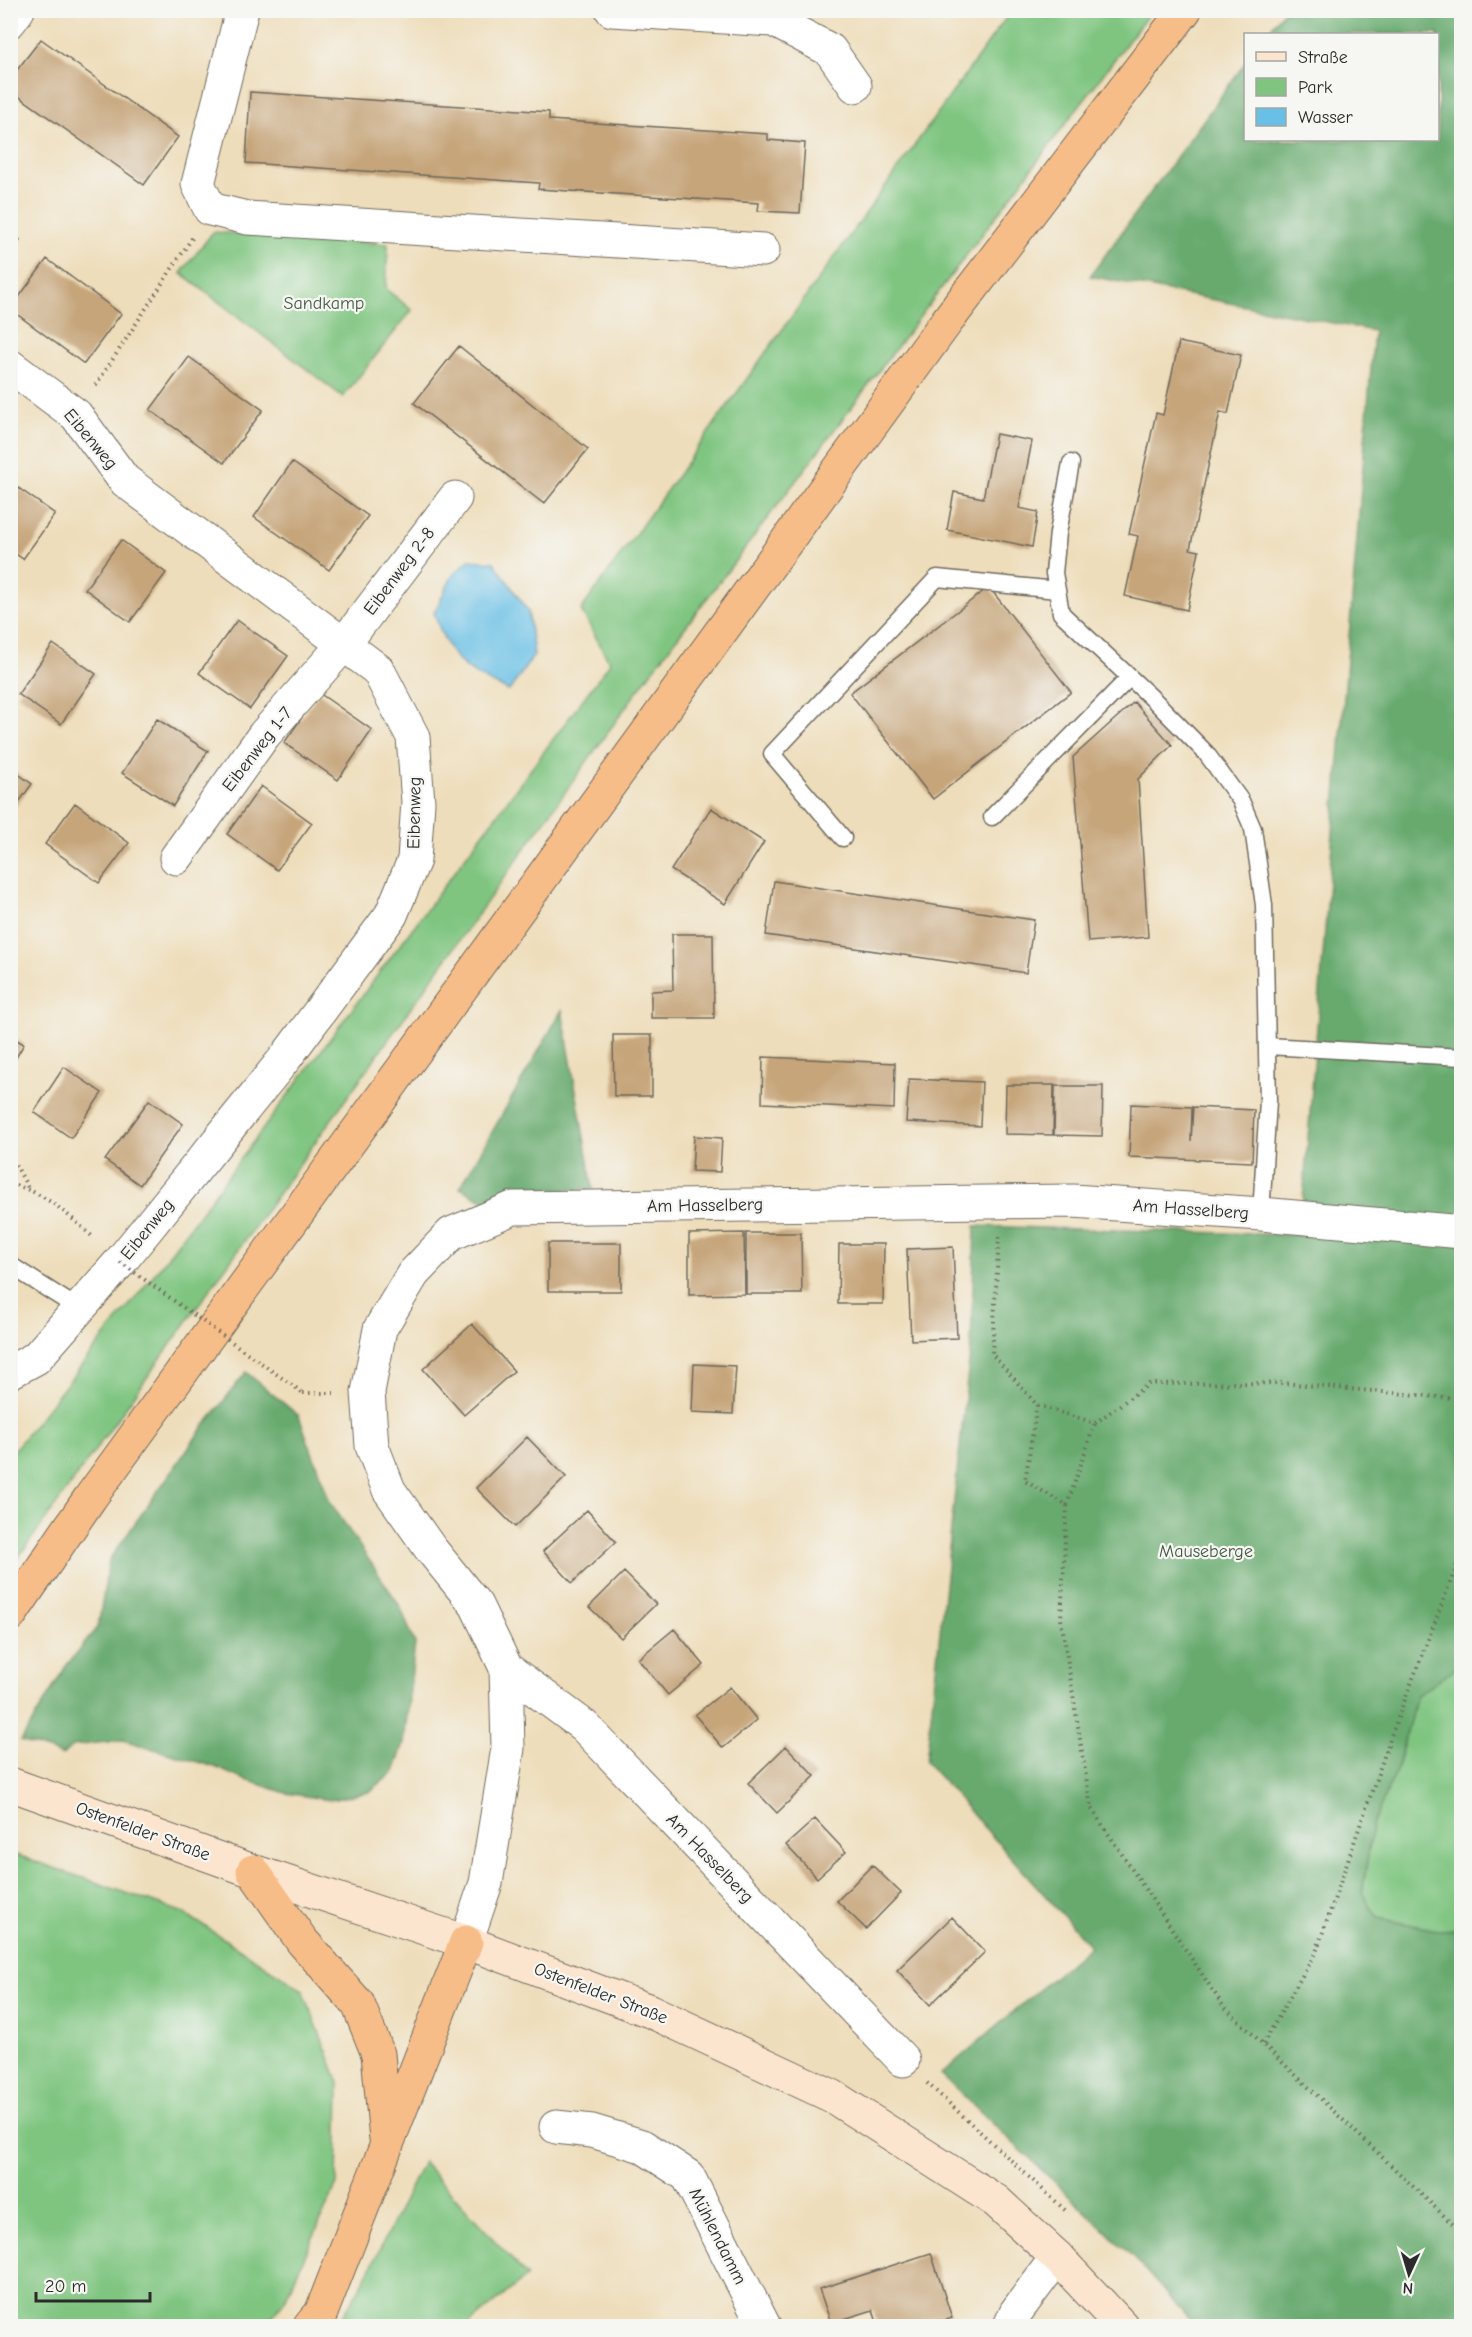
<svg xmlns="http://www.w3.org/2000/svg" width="1472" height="2337" viewBox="0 0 1472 2337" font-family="'Comic Neue',sans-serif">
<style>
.green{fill:#7fc580;stroke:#557856;stroke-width:1.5}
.forest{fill:#67aa6e;stroke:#496a4c;stroke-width:1.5}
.water{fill:#69c0e6;stroke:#4a7688;stroke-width:1.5}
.building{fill:#c6a57a}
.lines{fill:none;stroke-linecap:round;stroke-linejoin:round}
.lane-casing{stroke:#6f695d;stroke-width:19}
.street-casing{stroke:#6f695d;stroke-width:35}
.secondary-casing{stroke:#6f695d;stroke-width:35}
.highway-casing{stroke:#6f695d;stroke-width:35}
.path{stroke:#6f695d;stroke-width:4;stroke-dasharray:1.5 4.5;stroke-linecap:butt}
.lane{stroke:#fff;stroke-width:16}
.street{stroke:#fff;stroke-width:33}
.secondary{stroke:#fce5cf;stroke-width:33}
.highway{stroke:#f7bd88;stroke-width:33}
.path-bridge{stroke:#6f695d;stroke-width:4;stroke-dasharray:1.5 4.5;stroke-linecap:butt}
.labels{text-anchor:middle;stroke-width:4.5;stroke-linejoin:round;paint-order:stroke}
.park-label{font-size:18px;fill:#445944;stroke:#f6f6f2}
.street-label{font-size:18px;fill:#2b2b2b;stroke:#f6f6f2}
</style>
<rect width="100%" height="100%" fill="#f6f6f2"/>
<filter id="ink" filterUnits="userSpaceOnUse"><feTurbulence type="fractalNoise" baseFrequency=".0167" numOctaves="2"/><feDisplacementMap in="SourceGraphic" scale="12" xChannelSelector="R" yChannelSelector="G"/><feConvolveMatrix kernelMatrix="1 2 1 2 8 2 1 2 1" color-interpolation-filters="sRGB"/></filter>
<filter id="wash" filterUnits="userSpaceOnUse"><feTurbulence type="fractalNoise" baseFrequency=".008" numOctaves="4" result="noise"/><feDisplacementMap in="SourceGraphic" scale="24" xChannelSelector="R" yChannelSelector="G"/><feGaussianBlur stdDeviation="1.35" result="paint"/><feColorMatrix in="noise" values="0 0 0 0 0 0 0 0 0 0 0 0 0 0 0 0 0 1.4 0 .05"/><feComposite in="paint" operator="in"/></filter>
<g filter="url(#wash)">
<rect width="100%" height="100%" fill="#eeddba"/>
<path class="green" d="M1011,11H1151L643,683L11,1568V1454L160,1267L610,663L581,610Z
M213,232L388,244L386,289L412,310L343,397L181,273Z
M1461,1665V1929L1437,1930L1378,1918L1362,1894L1373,1823L1396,1771L1417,1695Z
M11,1853L184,1913L303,1990L339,2083L337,2184L285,2300L265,2326H11Z
M423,2162L527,2276L467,2326H337L366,2277Z"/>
<path class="forest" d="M1284,11H1461V1223L1302,1211L1374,331L1090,276L1245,63L1246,140H1438V34H1266Z
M562,1010L593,1189L524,1191L488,1203L460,1188Z
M975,1226L1300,1235L1461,1244V1665L1417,1695L1396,1771L1373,1823L1362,1893L1378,1918L1437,1930L1461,1929V2326H1195L1137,2261L941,2074L1090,1946L926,1762L971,1343Z
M246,1372L299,1416L330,1502L400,1606L415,1643L404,1743L394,1772L369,1792L330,1800L286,1793L240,1778L215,1767L123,1740L73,1746L62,1755L21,1741L66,1666L98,1627L109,1560L196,1437Z"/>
<path class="water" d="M469,560L494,562L528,611L534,655L509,691C462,669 451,662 434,613L453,575Z"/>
<g id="blocks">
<path class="building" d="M41,39L178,137L144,185L10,90V79Z
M250,92L549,112V120L768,134V140L805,143L800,213L758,211L759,203L538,189L539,183L246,163Z
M10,233L20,240L10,253Z
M47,259L121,314L84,364L10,309Z
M1179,342L1241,355L1228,414L1220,412L1190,549L1199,551L1187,610L1125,596L1138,536L1129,534L1156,413L1163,415Z
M459,346L588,449L544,504L414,403Z
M189,357L263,410L224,463L150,410Z
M996,434L1032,441L1019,508L1038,512L1032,547L947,530L954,492L983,498Z
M292,462L368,516L329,570L254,517Z
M10,482L55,514L23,559L10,550Z
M121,540L166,573L130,622L85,589Z
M989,587L1071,692L933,799L850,693Z
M237,620L288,656L250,709L199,673Z
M53,644L96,674L61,724L18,694Z
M319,693L372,730L338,780L284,743Z
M1134,702L1172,745L1138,779L1148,937L1088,942L1073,757Z
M157,719L208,751L173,806L122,773Z
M10,768L32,784L12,812L10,811Z
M261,786L312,823L277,870L227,834Z
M75,803L129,843L99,883L45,844Z
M711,808L764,842L725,904L671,870Z
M774,881L1034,920L1026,973L766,935Z
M672,934H713L714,1018H651V991L673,990Z
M613,1035H652V1096H614Z
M10,1036L24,1044L10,1068Z
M763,1057L895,1063L894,1109L762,1103Z
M64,1067L102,1093L71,1138L34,1112Z
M909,1079L982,1082L980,1126L906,1122Z
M1006,1085H1054L1053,1135L1005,1134Z
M1055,1086H1103L1102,1136L1054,1135Z
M149,1100L183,1124L140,1185L105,1160Z
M1131,1104L1192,1107L1191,1141L1193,1107L1254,1110L1252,1162L1129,1157Z
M694,1136L722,1138L720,1172L692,1171Z
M744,1233L745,1294L689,1295V1234Z
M746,1233H801L802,1294H746Z
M548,1243H621V1291H548Z
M839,1244H884L883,1304H838Z
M953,1247L957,1338L911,1340L907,1249Z
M472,1324L514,1371L464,1415L423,1369Z
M694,1364L736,1366L733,1414L692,1412Z
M527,1437L566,1477L515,1527L476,1488Z
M587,1510L616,1542L572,1583L543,1551Z
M624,1572L656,1604L621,1638L589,1607Z
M674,1629L704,1665L668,1695L638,1659Z
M730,1687L757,1720L723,1748L695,1715Z
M786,1746L815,1776L777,1813L748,1783Z
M815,1819L846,1852L817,1878L786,1845Z
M872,1865L901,1893L866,1929L837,1901Z
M952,1917L985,1952L930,2005L897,1970Z
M931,2253L952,2318L926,2326H878L873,2310L831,2323L819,2289Z"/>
</g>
</g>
<g filter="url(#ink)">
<use href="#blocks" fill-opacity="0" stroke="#6f695d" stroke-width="1.5"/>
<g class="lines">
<defs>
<path id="lane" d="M1071,463L1058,533L1054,573L1061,613L1154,700L1206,753L1241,801L1253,829L1264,905L1268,1101L1261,1214
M992,817L1129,678
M843,838L772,754L937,578L1057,590
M1267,1046L1462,1057
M10,1265L79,1309"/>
<path id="street" d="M242,10L198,184L210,209L247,218L763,250
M612,10L773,20L830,50L855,86
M10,21L18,10
M10,366L76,415L124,480L378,670L413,737L418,802L414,860L391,915L286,1057L120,1262L36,1358L10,1372
M176,858L264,735L344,644L455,498
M506,1668L584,1726L903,2060
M466,1942L486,1883L508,1748L506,1668L476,1605L430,1548L389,1490L372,1446L368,1392L380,1329L413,1274L451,1234L513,1208L1073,1201L1261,1214L1462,1232
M556,2127L592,2131L642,2146L688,2176L764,2326
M1010,2326L1016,2312L1057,2257"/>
<path id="secondary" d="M10,1784L253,1871L466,1942L650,2011L832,2096L996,2201L1057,2257L1122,2326"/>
<path id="highway" d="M10,1615L90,1498L947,321L1185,10
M253,1871L302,1941L358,2004L378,2054L386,2139
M310,2326L321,2313L466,1942"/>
</defs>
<use href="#lane" class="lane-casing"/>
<use href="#street" class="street-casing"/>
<use href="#secondary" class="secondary-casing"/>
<use href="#highway" class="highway-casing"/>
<path class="path" d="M96,385L192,238
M10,1154L28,1188
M10,1184C45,1192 67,1214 93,1237
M999,1237L992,1354L1037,1405L1095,1423L1149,1384L1282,1383L1462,1399
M303,1393H334
M1037,1405L1025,1481L1067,1505L1061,1619L1091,1808L1224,2007L1462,2233
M1067,1505L1095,1423
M1263,2044L1316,1952L1395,1725L1462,1552
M927,2083L1065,2210L1064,2214"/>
<use href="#lane" class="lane"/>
<use href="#street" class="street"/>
<use href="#secondary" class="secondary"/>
<use href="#highway" class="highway"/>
<path class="path-bridge" d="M120,1262L303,1393"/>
</g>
</g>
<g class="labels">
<g class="park-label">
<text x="324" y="309">Sandkamp</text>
<text x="1206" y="1557">Mauseberge</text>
</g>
<g class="street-label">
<text transform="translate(91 439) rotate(50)" y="6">Eibenweg</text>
<text transform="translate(399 571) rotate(-53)" y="6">Eibenweg 2-8</text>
<text transform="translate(257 749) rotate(-52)" y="6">Eibenweg 1-7</text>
<text transform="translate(414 813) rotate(-89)" y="6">Eibenweg</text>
<text transform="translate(705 1205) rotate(-1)" y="6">Am Hasselberg</text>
<text transform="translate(1191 1209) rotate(4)" y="6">Am Hasselberg</text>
<text transform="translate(147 1229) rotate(-51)" y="6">Eibenweg</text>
<text transform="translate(143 1831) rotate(20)" y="6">Ostenfelder Straße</text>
<text transform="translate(710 1858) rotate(46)" y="6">Am Hasselberg</text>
<text transform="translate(601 1993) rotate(21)" y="6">Ostenfelder Straße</text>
<text transform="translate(718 2236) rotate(63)" y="6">Mühlendamm</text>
</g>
</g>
<rect width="1472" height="2337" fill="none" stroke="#f6f6f2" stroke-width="36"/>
<rect x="1244" y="33" width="195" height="108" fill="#f6f6f2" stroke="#a5a5a2" stroke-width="1.5"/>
<rect x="1256" y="52" width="30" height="9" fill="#fce5cf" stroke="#a5a5a2" stroke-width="1.5"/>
<text x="1298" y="63" font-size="18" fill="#2b2b2b">Straße</text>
<rect x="1256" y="78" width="30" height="18" fill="#7fc580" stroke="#a5a5a2" stroke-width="1.5"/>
<text x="1298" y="93" font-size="18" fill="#2b2b2b">Park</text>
<rect x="1256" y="108" width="30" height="18" fill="#69c0e6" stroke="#a5a5a2" stroke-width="1.5"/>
<text x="1298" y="123" font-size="18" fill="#2b2b2b">Wasser</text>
<g transform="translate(1409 2274) rotate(184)" stroke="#f6f6f2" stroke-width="4.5" paint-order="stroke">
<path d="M0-4.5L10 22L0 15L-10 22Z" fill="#2b2b2b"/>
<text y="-9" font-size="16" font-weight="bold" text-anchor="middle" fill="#2b2b2b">N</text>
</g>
<path d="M36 2292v9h114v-9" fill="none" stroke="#2b2b2b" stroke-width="3"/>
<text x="45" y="2292" font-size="18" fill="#2b2b2b" stroke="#f6f6f2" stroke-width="4.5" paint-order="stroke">20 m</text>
</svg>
